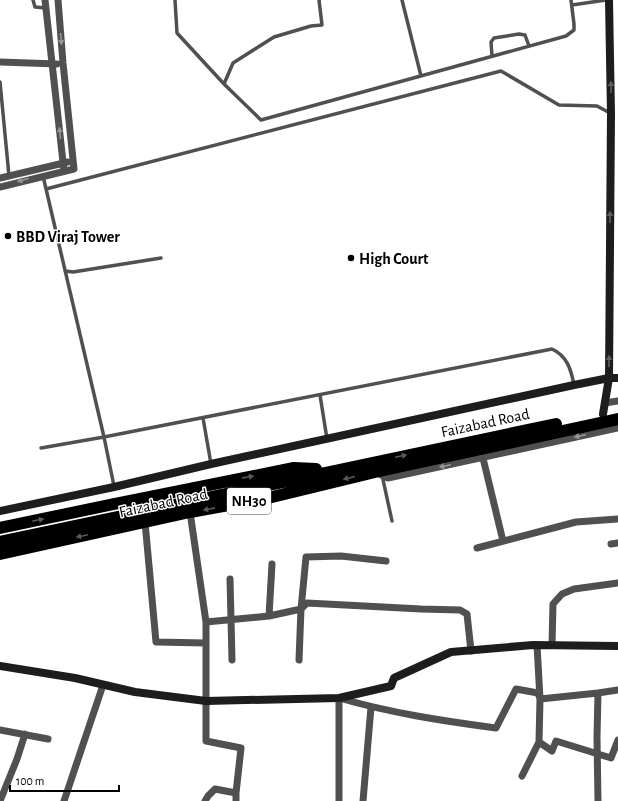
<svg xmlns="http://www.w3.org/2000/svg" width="618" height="801" viewBox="0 0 618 801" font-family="'Alegreya Sans',sans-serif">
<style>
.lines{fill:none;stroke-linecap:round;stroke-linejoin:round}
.lane{stroke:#505050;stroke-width:3.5}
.street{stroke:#505050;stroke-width:7}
.secondary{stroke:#1d1d1d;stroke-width:8}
.highway{stroke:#000;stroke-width:12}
.oneway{fill:#969696}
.oneway2{fill:#616161}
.oneway3{fill:#595959}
.poi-dot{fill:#000;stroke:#fff;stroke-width:1.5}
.labels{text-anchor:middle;stroke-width:3;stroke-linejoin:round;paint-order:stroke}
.shield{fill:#fff;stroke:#4c4c4c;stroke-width:1}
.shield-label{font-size:15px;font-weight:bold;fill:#000}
.poi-label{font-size:16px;font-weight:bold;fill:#000;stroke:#fff;text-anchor:start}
.street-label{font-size:16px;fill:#000;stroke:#fff}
</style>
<rect width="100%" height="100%" fill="#fff"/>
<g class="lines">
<path class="lane" d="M33,0L35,7L46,8
M175,0L177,33L224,84L261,120L566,36L574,30V24L571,0
M402,0L421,76
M572,5L606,0
M492,56L491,42L494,38L519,34L525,35L529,46
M0,82L9,176
M224,84L233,63L274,37L311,26L322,25L319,0
M43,176L104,437L114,486
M46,189L501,71L559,105L597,106L610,113
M65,271L73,272L161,258
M320,395L327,439
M203,418L211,464
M41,448L104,437L552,349C567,356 571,369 574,385
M382,475L392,521"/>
<path class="street" d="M45,0L64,171
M0,62L57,64
M0,178L68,162
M0,187L74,169L63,63L58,0
M605,403L618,401
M482,454L503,541
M375,472L388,478L618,428
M190,512L206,622V741L241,748L236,793L215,789L208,796L205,801
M145,522L156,642L206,643
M611,544L618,543
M477,548L576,522L618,519
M230,579L232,660
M269,616L272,564
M206,622L269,616L301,609L306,557L341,556L386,561
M537,645L540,699L539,742L552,751L556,741L611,758L618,740
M552,645L553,604L562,594L574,589L618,583
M299,660L301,609L307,603L421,609L460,610L467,614L471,651
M0,730L48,739
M522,776L539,742
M236,793V801
M0,801L17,759L25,734
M64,801L103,685
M339,801V698C391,713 443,721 496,728L516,689L538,693L540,699L598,693L618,690
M363,801L371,707
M598,801L597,737L598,693"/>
<path class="secondary" d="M603,414L609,378L611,114L609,0
M0,511L114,487L211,464L574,385L609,378H618
M0,666L75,678L135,692L206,701L339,698L391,686L394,678L451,652L533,645L618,646"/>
<path class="highway" d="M0,528L114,504L294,468L316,469
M0,542L556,424
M0,554L190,512L268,498L375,472L618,419"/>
</g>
<defs><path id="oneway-solid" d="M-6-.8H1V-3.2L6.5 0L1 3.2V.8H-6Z"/></defs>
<g class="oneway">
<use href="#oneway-solid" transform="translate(61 39) rotate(85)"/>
<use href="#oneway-solid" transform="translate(60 133) rotate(-96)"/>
<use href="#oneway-solid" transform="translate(23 180) rotate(165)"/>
<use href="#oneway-solid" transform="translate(580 436) rotate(167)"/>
<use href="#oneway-solid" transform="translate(445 466) rotate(168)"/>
</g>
<g class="oneway2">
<use href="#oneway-solid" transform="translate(611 87) rotate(-91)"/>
<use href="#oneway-solid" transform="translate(610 217) rotate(-89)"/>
<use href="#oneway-solid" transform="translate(609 361) rotate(-89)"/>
</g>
<g class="oneway3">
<use href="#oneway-solid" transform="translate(401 456) rotate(-12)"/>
<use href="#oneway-solid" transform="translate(248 477) rotate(-11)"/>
<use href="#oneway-solid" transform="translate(349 478) rotate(167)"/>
<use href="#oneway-solid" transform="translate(209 509) rotate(169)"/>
<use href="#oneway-solid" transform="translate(38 520) rotate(-12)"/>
<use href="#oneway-solid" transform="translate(82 536) rotate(168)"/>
</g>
<g class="poi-dot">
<circle cx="8" cy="236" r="4"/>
<circle cx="351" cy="258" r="4"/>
</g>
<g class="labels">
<rect class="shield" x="227" y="488" width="44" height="26" rx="3"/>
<g class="shield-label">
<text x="249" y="506">NH30</text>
</g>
<g class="poi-label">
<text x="16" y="242">BBD Viraj Tower</text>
<text x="359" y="264">High Court</text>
</g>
<g class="street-label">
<text transform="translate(485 422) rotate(-12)" y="6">Faizabad Road</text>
<text transform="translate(163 502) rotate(-12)" y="6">Faizabad Road</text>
</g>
</g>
<path d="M10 785v6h109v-6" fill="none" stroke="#000000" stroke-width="2"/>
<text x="16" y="785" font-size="12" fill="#000000" stroke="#ffffff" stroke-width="3" paint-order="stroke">100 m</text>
</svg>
